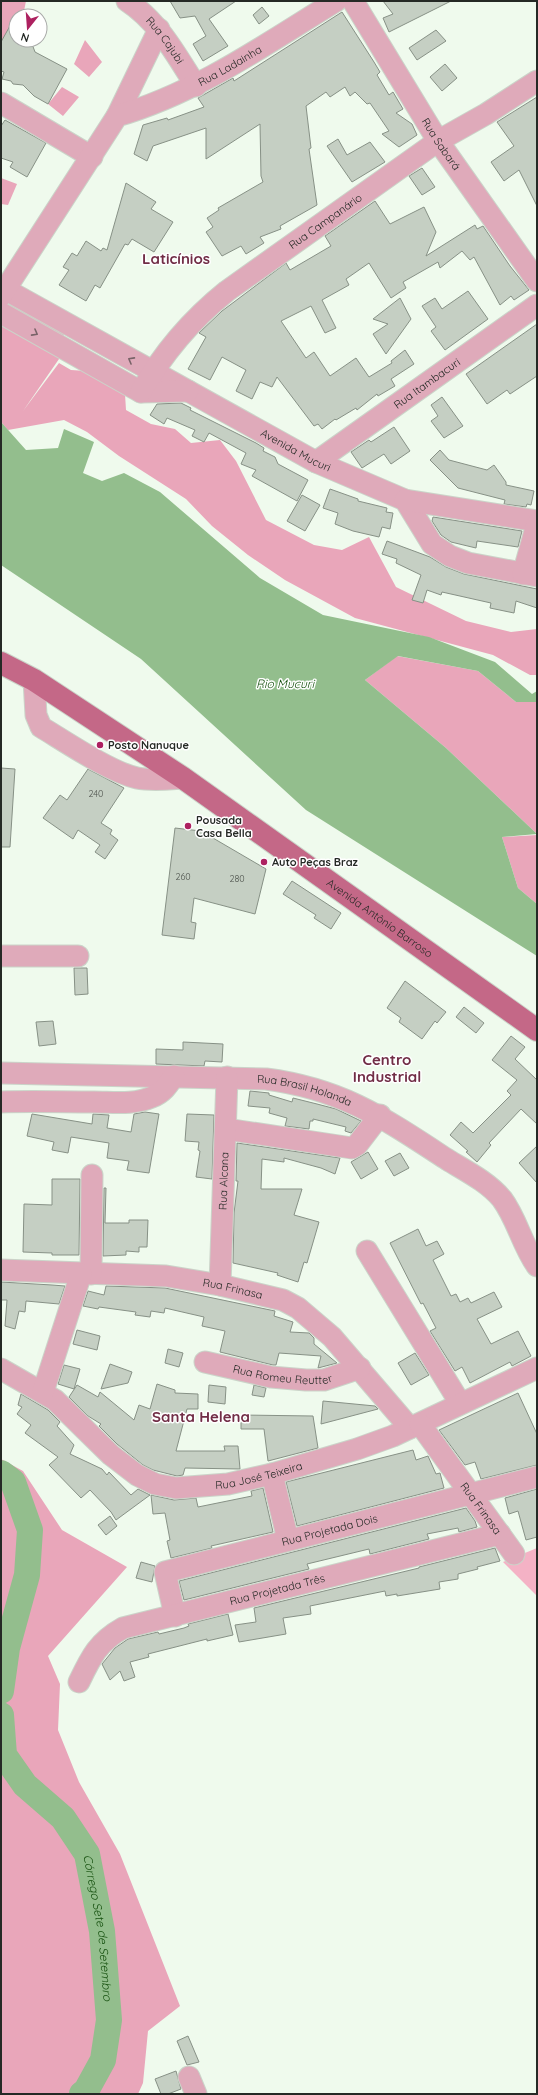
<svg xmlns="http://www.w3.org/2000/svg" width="538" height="2095" viewBox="0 0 538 2095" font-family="Quicksand,sans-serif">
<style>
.green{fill:#f4b2c5}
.forest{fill:#e9a6ba}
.water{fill:#93be8d}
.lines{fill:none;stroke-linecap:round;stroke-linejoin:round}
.river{stroke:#93be8d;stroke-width:26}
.building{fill:#c5cfc3;stroke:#879186}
.minor-casing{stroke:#cbd4c9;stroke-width:23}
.major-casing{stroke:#cbd4c9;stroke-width:24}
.minor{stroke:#dfaaba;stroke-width:21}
.major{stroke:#c46887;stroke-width:22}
.oneway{stroke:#796368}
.poi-dot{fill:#ad2160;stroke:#fff;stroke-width:1.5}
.labels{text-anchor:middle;stroke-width:3;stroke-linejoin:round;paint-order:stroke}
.number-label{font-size:9px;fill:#4d524c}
.street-label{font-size:11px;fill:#252925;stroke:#fff}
.poi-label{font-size:11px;font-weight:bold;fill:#252925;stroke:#fff;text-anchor:start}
.water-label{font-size:12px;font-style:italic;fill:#185211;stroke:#fff}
.district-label{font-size:15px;font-weight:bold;fill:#712d46;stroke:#fff}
</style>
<rect width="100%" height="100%" fill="#effaed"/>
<path class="green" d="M537,1548V1596L503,1562Z"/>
<path class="forest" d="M1,1H26L23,16H16L1,46Z
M85,40L102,62L89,77L74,64Z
M62,87L79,97L63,116L48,104Z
M1,178L17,184L8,205L1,204Z
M1,296L64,334L59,359L23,411L59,363L71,370L86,371L125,394L126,410L151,424L175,429L191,443L220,440L236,461L266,520L314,545L342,550L369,537L396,587L466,621L511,632L537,629V675H530L493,655L355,618L285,580L248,555L212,526L186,499L119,456L87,432L64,420L8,430L1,422Z
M397,656L478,671L516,702H537V834L446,748L365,680Z
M537,835V904L518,888L502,837Z
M1,1459L23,1471L62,1530L127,1567L48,1656L60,1684L58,1730L79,1782L120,1854L180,2006L148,2031L143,2083L138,2094H1Z"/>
<path class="water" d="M1,422L26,450L58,448L64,429L94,442L83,473L102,481L124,473L160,492L260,578L323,615L429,637L495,662L532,694L537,691V702H516L478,671L398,656L365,680L446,748L537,834L502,837L518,888L537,904V956L306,810L141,659L1,565Z"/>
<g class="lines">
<g class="river">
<path d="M1,1473L13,1482L30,1530L27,1575L7,1648L1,1691"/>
<path id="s1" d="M1,1715L4,1755L25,1785L63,1818L87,1854L102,1931L109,2020L103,2060L86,2091L82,2094"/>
</g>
</g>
<path class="building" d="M170,1H236L209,19L228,46L203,61L193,44L206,36L195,16L180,18Z
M383,1H451L389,32L383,18L393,14Z
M262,7L269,16L259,24L253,15Z
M342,12L374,62L380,72L377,75L389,95L393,92L403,109L396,113L412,124L417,135L399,147L382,134L389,131L370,103L367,104L355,92L350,96L345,87L330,97L326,92L306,106L311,148L309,149L317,205L280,226L281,229L260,237L264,243L246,254L241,246L222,256L206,232L213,227L207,218L219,210L218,208L263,182L261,176L260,124L206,159V128L153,146L147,161L134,154L143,125L167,118L168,120L204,107L198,98L233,78L234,81Z
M16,15V40H23L32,44L35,52L67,69L48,104L34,96L23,85L13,84L11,81L2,79L4,72L1,71V42Z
M436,30L446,41L417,60L409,48Z
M445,64L457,78L442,91L430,77Z
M537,97V206L519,170L504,181L491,162L514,146L497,122Z
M5,120L46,143L27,177L10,167L13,162L1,158V126Z
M338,139L347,155L370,142L385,162L352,182L327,146Z
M422,168L435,187L422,195L409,176Z
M126,183L156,202L151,209L173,222L154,252L132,239L128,245L125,244L100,288L95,285L86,301L59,285L69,270L63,267L72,253L77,256L86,241L101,251L103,248L107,250Z
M375,201L390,224L424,207L436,232L426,256L475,225L477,229L483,226L510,266L529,290L514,300L511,296L500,305L474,257L470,260L462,251L440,268L438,262L403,282L406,288L391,298L369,263L346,279L349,285L322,300L336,328L325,333L311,306L281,321L306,358L314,352L330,376L356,358L369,377L392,363L391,361L405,350L414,364L391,379L395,386L378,396L377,394L357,410L356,408L336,420L335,419L322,429L318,424L314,426L277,377L272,387L260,382L252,399L236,391L246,370L222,357L210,380L188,369L206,337L199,333L222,311L286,263L290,270L331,246L325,236Z
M468,291L488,319L445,350L431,331L436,327L422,306L435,298L442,309Z
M400,298L411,319L386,354L373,334L388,324L373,319Z
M537,324V376L510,394L507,390L487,404L466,374Z
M442,397L463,426L444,438L431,421L438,416L431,405Z
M181,403L191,408L190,410L256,443L264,448L263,451L275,457L278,464L308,480L297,501L252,476L256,470L241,464L246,453L209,433L204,442L192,436L195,430L167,418L164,424L150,415L157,404Z
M394,427L410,451L391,464L384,454L362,468L351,452L369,440L371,442Z
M440,450L449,460L487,470L494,465L506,482V485L534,491L531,505L527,504L526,507L504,504L505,500L458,488L430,460Z
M330,489L358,499V501L387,508L386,512L393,513L390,529L382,527L379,537L353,531L335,524L338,513L323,508Z
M302,495L320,505L305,531L287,521Z
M433,517L522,531L518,547L477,541L476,548L451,542L441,535L432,521Z
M387,541L430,557L446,567L464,574L537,589V608L516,601L514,613L490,608L491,603L442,592L441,595L427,590L423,603L412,600L421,575L396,563L397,559L382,554Z
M1,768L15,769L10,847H1Z
M88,769L124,788L101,823L112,830L110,834L118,840L105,859L95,852L100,845L78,830L73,839L43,818L60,795L67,800Z
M175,828L201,831L266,869L255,914L194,898L191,922L196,923L194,939L162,935Z
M292,881L341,913L331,929L314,918L316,915L283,894Z
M74,968H87L88,994L75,995Z
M405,981L446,1012L437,1023L435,1021L422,1039L399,1022L401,1018L387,1008Z
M464,1007L484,1023L476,1033L456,1017Z
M53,1021L56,1044L39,1046L36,1022Z
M511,1036L525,1047L515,1059L537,1080V1124L521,1109L489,1143L491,1145L477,1162L466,1152L468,1151L450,1135L461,1122L473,1133L511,1095L507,1091L517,1080L492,1060Z
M183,1042L223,1044L222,1062L205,1061L204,1066L156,1064V1049L183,1050Z
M250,1091L269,1093V1095L292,1102L293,1098L317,1104L336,1109L361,1121L351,1133L345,1131L346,1127L313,1119V1121H310L309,1129L285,1126L287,1118L269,1113L270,1108L248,1106Z
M145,1112L159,1114L149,1173L127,1170L129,1161L107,1158L109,1143L71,1137L68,1153L52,1150L54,1142L27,1136L32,1114L92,1124L93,1114L109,1115L107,1128L131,1132L134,1114Z
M187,1114L214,1115L212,1179L196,1177L200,1151L198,1150L199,1142L185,1141Z
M237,1143L340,1158L335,1174L321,1168L284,1158V1162L262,1159L261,1189H302L294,1215L319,1222L307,1263L304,1262L298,1282L277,1275L278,1273L233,1263L234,1213L238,1181H236Z
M537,1146V1183L519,1163Z
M368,1152L378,1169L361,1179L351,1162Z
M400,1153L409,1168L394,1176L385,1161Z
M52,1179H80L79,1255H52V1253L23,1252L24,1204L52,1205Z
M104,1188H106L105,1223H129V1220H148L147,1247H139V1252L126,1251V1255L103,1256Z
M418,1229L426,1246L437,1241L444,1254L433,1260L451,1296L456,1294L460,1302L468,1298L471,1303L494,1292L502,1307L477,1319L491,1344L518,1331L531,1356L512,1366L510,1362L470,1383L462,1367L455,1371L430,1331L436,1328L423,1303L421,1304L390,1243Z
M1,1282L52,1285L65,1286L59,1304L26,1301L25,1312L19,1311L15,1329L5,1326L7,1300H1Z
M106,1286L165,1288L275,1311L274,1316L293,1322L290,1332L309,1333L314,1338V1344L337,1363L318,1368L321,1356L279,1353L276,1365H273L220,1352L225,1331L202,1326L204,1317L165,1308L164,1313L151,1311L150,1317L135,1315L136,1312L99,1307L98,1309L83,1306L88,1291L104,1295Z
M77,1330L100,1336L97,1350L73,1344Z
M168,1349L183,1353L179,1367L165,1363Z
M415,1353L429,1375L411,1385L398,1363Z
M110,1364L132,1372L128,1383L101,1389Z
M64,1365L80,1369L74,1389L58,1384Z
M157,1384L175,1390V1393L198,1394V1409H187L176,1451H225L224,1446H238L240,1469L185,1468L183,1475L177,1476L153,1470L143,1465L117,1444L99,1426L101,1424L88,1416L69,1397L77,1385L98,1397L100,1392L134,1420L139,1405L150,1409Z
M209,1385L226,1387L225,1404L208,1402Z
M254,1385L266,1388L264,1397L252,1395Z
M518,1393L537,1434V1465L481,1479L475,1462L465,1465L439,1430Z
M21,1394L48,1410L60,1422L57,1426L74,1445L70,1454L102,1469L107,1475L109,1472L131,1495L138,1489L150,1495L116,1520L111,1512L90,1490L81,1498L49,1465L58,1457L25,1433L31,1425L17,1414L22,1407L18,1405Z
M323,1401L375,1406L378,1409L321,1424Z
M241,1415L313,1416L318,1448L268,1461L264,1429H241Z
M413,1450L416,1460L428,1456L436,1474L440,1473L444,1488L297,1526L286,1482Z
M263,1488L273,1532L211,1546L212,1548L171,1558L167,1541L170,1540L165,1513L153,1514L151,1495L174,1500L196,1498L198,1507L252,1496L251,1491Z
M537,1489V1537L526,1540L518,1511L509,1514L505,1498Z
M466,1508L475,1521L477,1527L459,1532L458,1528L427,1534L429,1539L370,1554L369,1549L307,1564L309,1569L184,1600L179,1581Z
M110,1516L117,1526L106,1535L98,1525Z
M495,1548L500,1561L477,1567L478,1569L458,1574V1579L439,1582L440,1589L397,1596V1594L386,1596L385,1591L310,1606L311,1614L283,1618L286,1634L239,1642L235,1625L256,1622L254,1608L419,1568V1567Z
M141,1562L155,1566L152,1582L136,1578Z
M228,1614L233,1635L207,1641V1639L148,1654L149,1657L130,1662L135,1677L124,1681L120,1671L110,1680L102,1664L115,1648L128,1639L158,1632L159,1634L184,1628L189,1626L188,1624Z
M188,2036L199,2062L187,2065L177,2041Z
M176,2071L181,2089L168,2094H161L155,2079Z"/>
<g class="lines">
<defs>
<g id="minor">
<path id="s2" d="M127,1C159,22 176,55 196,86"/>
<path id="s3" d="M353,1L438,141L537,281"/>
<path d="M1,103L92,157"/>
<path d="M117,116L159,29"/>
<path id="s4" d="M1,287L316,462L405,500L432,544L450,556L468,563L537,576"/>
<path id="s5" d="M1,296L117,116C197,93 266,44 336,1"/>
<path d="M1,313L141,392L188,391"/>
<path id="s6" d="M141,392C164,351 191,320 227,291L438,141L486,114L537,81"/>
<path id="s7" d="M316,462L537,305"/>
<path d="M405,500L537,521"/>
<path d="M523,574L537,524"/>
<path d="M34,680L36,715L41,727C66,742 110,772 137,778C152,781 168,779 183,778"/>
<path d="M1,956H78"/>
<path id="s8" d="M1,1073L266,1079C343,1089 385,1119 448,1160C466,1171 488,1182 502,1199C517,1219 522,1245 537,1266"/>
<path d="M1,1102C32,1101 63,1102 94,1102C113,1102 134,1105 152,1097C163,1093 168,1085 174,1076"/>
<path d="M226,1129L352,1148L357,1145L380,1115"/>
<path d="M367,1251L460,1403"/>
<path id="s9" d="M1,1270L166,1276L220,1285L283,1300L298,1308L332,1337L410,1428"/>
<path d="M91,1274L92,1175"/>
<path id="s10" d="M220,1285L227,1077"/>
<path id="s11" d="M205,1362L271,1377L306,1380H324L360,1368"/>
<path id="s12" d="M1,1369L55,1400L111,1455L137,1475L155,1484L176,1488L228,1484L272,1474L357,1449L393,1436L537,1368"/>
<path d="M43,1392L81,1274"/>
<path id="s13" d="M420,1424L514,1554"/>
<path d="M272,1474L288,1540"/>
<path id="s14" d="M175,1616L165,1572L537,1477"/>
<path id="s15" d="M79,1682C91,1657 98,1642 123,1628L500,1534"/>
<path d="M189,2077L196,2094"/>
</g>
<g id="major">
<path id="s16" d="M1,663L34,680L183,778L537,1030"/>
</g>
</defs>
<use href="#minor" class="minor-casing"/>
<use href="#major" class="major-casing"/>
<use href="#minor" class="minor"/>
<use href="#major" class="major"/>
</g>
<defs><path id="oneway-chevron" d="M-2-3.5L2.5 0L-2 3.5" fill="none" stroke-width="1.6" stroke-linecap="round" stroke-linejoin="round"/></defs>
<g class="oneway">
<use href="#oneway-chevron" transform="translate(35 333) rotate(29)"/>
<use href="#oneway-chevron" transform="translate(131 360) rotate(-151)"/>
</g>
<g class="poi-dot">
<circle cx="100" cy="745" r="4"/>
<circle cx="188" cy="826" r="4"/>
<circle cx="264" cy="862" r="4"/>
</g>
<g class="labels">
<g class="number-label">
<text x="96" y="797">240</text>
<text x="183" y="880">260</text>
<text x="237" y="882">280</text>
</g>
<g class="street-label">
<text dy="4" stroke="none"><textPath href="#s2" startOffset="55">Rua Cajubi</textPath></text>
<text dy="4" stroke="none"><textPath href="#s5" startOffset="338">Rua Ladainha</textPath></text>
<text dy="4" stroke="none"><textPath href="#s3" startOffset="168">Rua Sabará</textPath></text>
<text dy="4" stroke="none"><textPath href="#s6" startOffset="254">Rua Campanário</textPath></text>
<text dy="4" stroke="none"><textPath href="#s7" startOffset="136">Rua Itambacuri</textPath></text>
<text dy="4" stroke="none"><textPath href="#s4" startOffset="337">Avenida Mucuri</textPath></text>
<text dy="4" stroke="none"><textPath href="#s16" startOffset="457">Avenida Antônio Barroso</textPath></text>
<text dy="4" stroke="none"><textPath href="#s8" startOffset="305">Rua Brasil Holanda</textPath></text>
<text dy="4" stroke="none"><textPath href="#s10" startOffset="104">Rua Alcana</textPath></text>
<text dy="4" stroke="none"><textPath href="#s9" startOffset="233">Rua Frinasa</textPath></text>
<text dy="4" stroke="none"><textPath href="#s11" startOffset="79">Rua Romeu Reutter</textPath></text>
<text dy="4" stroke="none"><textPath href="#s12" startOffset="299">Rua José Teixeira</textPath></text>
<text dy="4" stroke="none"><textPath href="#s13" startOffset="104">Rua Frinasa</textPath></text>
<text dy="4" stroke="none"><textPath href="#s14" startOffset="215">Rua Projetada Dois</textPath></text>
<text dy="4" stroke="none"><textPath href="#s15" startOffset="230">Rua Projetada Três</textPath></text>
</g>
<g class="poi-label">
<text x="108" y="749">Posto Nanuque</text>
<text x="196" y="824">Pousada<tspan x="196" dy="13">Casa Bella</tspan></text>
<text x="272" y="866">Auto Peças Braz</text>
</g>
<g class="water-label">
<text x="285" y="688">Rio Mucuri</text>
<text dy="4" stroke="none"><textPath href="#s1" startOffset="245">Córrego Sete de Setembro</textPath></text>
</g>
<g class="district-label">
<text x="176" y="264">Laticínios</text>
<text x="387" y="1065">Centro<tspan x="387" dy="17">Industrial</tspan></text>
<text x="201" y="1422">Santa Helena</text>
</g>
</g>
<rect width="538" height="2095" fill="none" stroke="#252925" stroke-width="4"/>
<g transform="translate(28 28) rotate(197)"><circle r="19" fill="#ffffff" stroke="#a8a9a8"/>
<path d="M0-3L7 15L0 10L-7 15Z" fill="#ad2160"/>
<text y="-6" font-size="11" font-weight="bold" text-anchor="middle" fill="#252925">N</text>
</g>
</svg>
